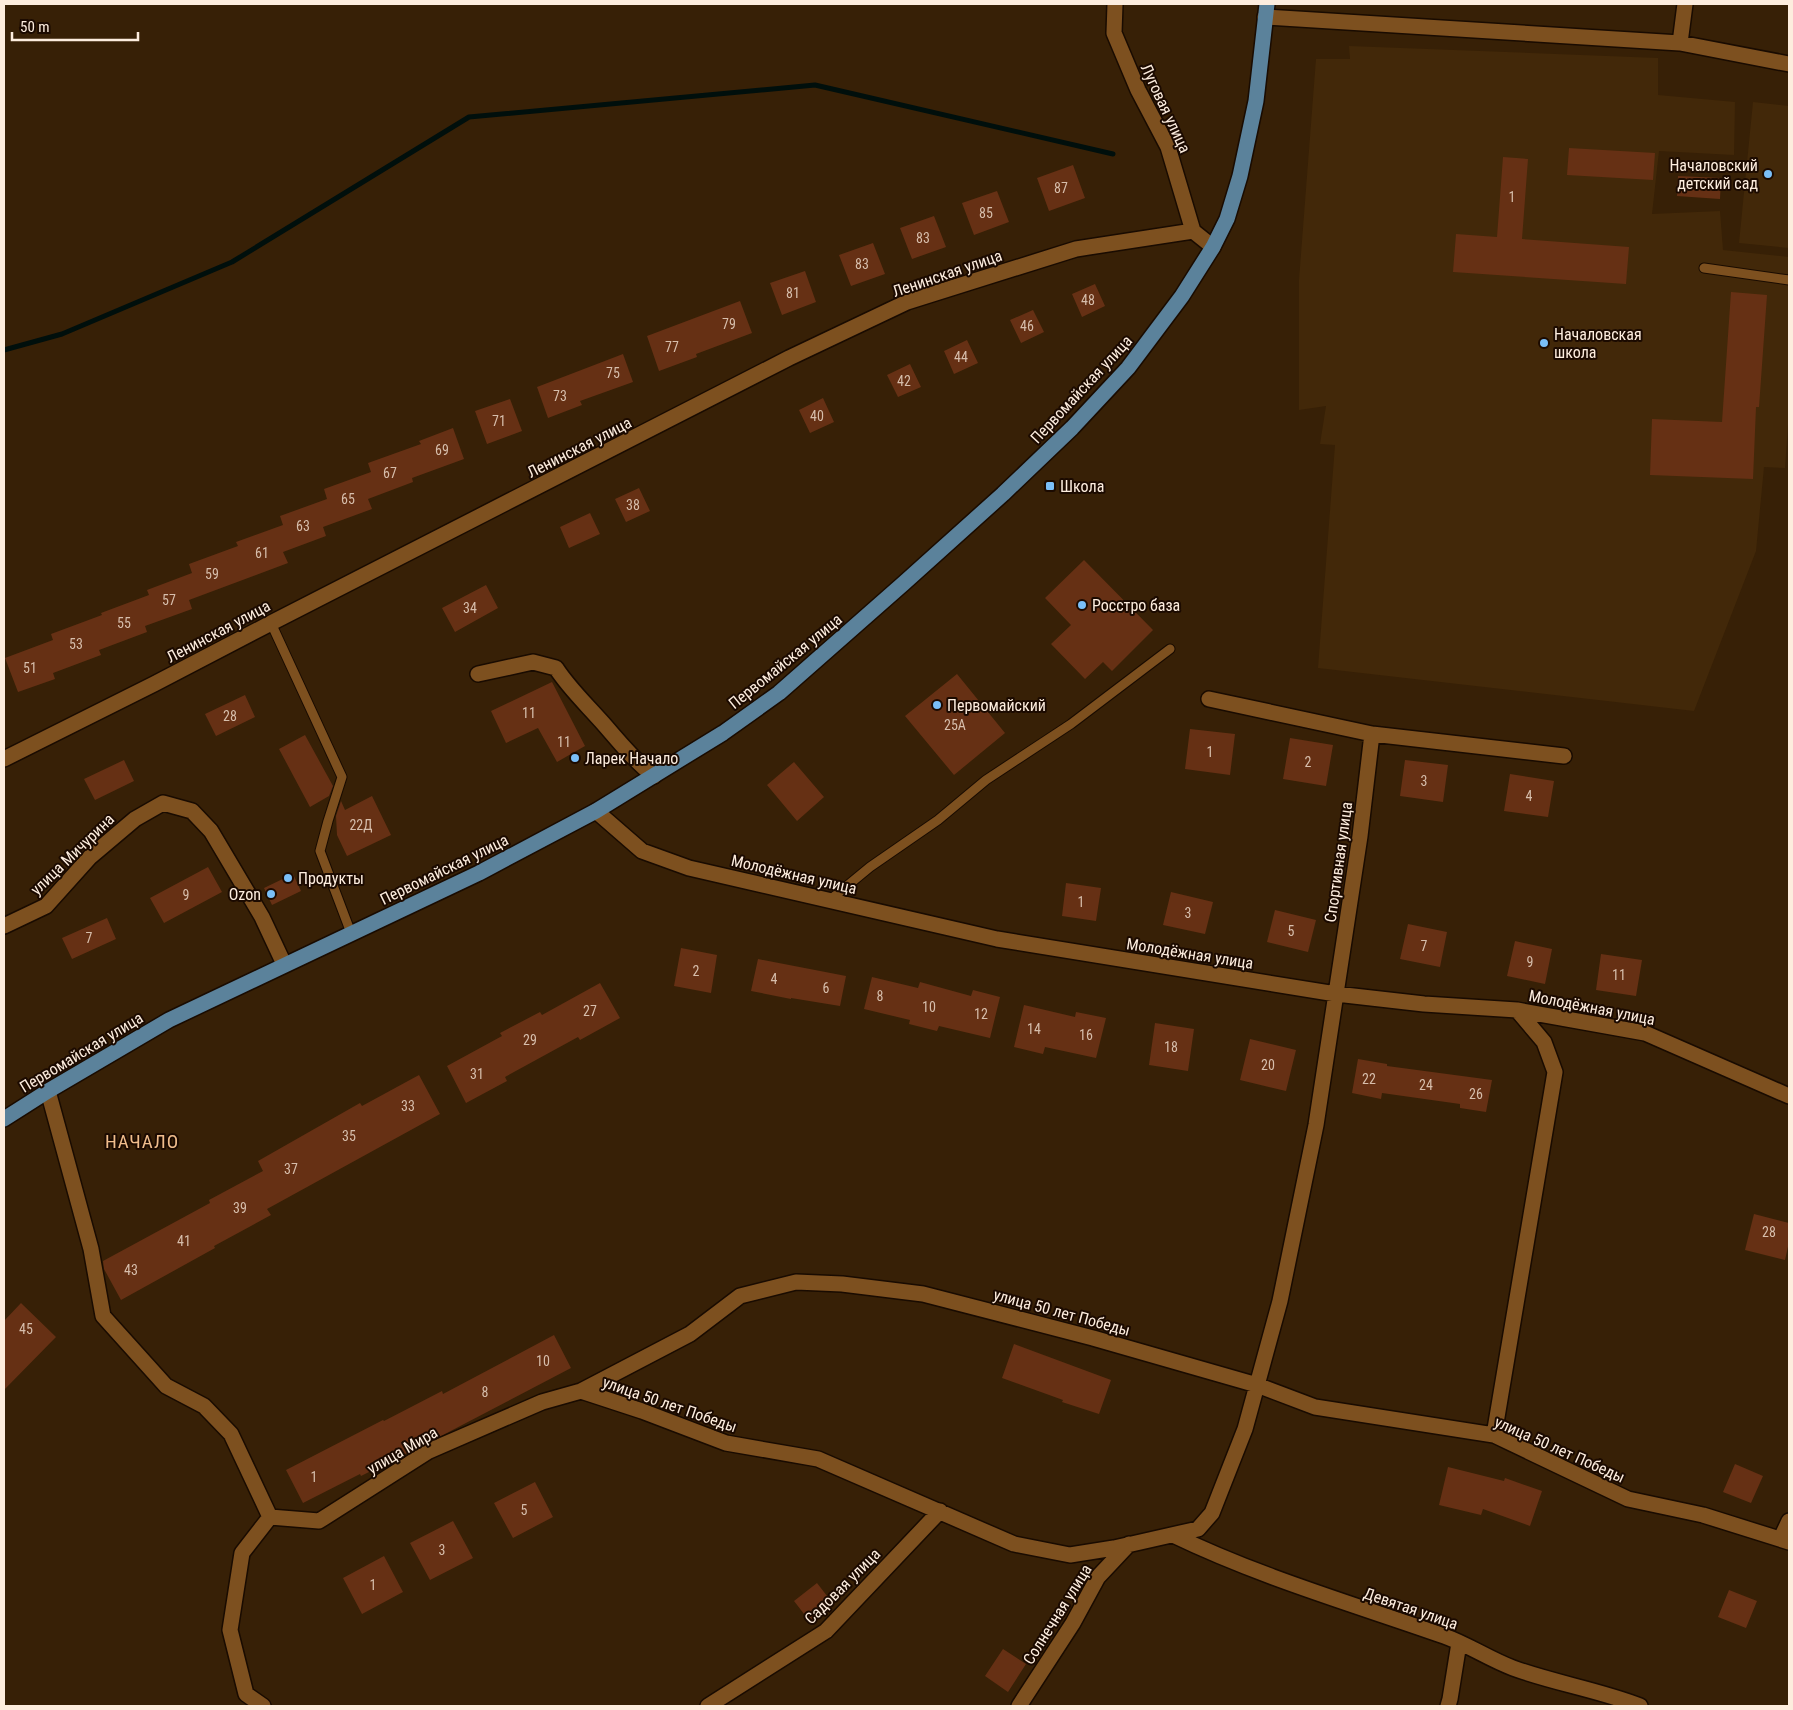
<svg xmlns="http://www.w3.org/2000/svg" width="1793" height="1710" viewBox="0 0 1793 1710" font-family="'Roboto Condensed',sans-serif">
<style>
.built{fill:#422809}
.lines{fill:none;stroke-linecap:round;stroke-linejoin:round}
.stream{stroke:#000f0c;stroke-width:5}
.building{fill:#663014}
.lane-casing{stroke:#190b01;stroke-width:11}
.street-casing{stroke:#190b01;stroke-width:18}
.primary-casing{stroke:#190b01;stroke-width:18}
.lane{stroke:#7d501f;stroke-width:9}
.street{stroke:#7d501f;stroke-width:15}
.primary{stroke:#5b829b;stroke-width:15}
.poi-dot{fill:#7abff8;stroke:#1b0a00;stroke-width:2}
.labels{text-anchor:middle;stroke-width:4;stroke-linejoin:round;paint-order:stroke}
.number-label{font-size:14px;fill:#d7beac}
.street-label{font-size:16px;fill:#fdedde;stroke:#1b0a00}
.poi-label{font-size:16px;fill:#fdedde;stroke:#1b0a00;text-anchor:start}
.quarter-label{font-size:19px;letter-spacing:1px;fill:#f0bd8c;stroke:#1b0a00}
</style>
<rect width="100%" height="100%" fill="#372006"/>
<path class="built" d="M1349,46L1658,58V95L1735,102L1734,155L1659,151L1652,214L1720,211L1723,250L1789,257V411L1785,468L1764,467L1756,551L1694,711L1318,668L1335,445L1320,444L1326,406L1299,410V280L1316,59H1350Z
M1753,102L1789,106V248L1739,243Z"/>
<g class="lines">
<path class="stream" d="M4,350L62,334L232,262L469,117L815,85L1113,154"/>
</g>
<path class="building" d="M1569,148L1655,153L1653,180L1567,175Z
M1503,157L1528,159L1522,239L1629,247L1626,284L1453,272L1456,234L1497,237Z
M1073,165L1085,198L1049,211L1037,178Z
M1678,176L1721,178L1720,199L1677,196Z
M997,191L1009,222L974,235L962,203Z
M934,216L946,247L912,259L900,228Z
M873,243L885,274L851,286L839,255Z
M805,271L816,302L782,315L770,283Z
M1095,284L1105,306L1082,317L1072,294Z
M1731,292L1767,295L1759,407H1756L1753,479L1650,475L1652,419L1722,422Z
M740,301L752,333L696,354L697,357L659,371L647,336Z
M1033,310L1044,332L1021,343L1010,320Z
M967,340L978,363L954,374L944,351Z
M623,354L633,382L580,401L582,405L548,418L537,387Z
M910,364L921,387L898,397L887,375Z
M823,398L834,422L810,433L799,410Z
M510,399L522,431L487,444L475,411Z
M453,428L464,459L412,478L413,482L368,499L372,509L323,527L326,536L283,552L288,563L189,600L192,609L145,626L147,632L99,650L101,655L53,673L55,679L18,692L5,658L53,640L51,634L102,615L101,613L149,595L147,590L192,573L189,564L238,546L236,542L283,525L280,516L327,499L324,489L371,472L368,463L421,444L419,441Z
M639,488L650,511L626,522L615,499Z
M590,513L600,534L569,548L560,527Z
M1084,560L1153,630L1112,671L1103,662L1085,679L1051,644L1071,625L1045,598Z
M486,585L498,608L455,632L442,608Z
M957,674L1005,733L954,775L905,716Z
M552,682L585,746L557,762L538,728L506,743L491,711Z
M245,695L255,717L216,736L205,714Z
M1190,729L1235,734L1230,775L1185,769Z
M305,735L333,786L329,796L310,807L279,749Z
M1290,738L1333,745L1326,786L1283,779Z
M124,760L134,781L95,800L84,779Z
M1405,760L1448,765L1443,802L1400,796Z
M794,762L824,797L797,821L767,785Z
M1510,774L1554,781L1548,817L1504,811Z
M372,796L391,835L347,856L337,835L336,816L341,801L345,810Z
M208,867L222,892L164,923L150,898Z
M293,874L301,891L272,905L264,888Z
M1066,883L1101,888L1096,921L1062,916Z
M1171,892L1213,902L1205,934L1163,925Z
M1275,910L1316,920L1308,952L1267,942Z
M107,918L116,939L72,959L62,938Z
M1408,924L1447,932L1440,967L1400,959Z
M1515,941L1552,949L1545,984L1507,976Z
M681,948L717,955L711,993L674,986Z
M1601,954L1642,960L1636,996L1596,990Z
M758,959L846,976L840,1006L791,998V999L751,991Z
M872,977L918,988L920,982L971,996L973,990L1000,997L990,1038L939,1026L937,1031L909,1024L910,1020L864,1009Z
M600,983L620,1018L580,1040L578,1037L505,1077L507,1081L466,1103L447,1066L502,1036L500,1033L540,1012L542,1015Z
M1024,1005L1075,1017L1076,1012L1106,1018L1096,1058L1045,1047L1043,1054L1014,1047Z
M1155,1023L1194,1029L1188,1071L1149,1065Z
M1250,1039L1296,1050L1286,1091L1240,1080Z
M1358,1059L1387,1064V1066L1492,1080L1486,1112L1460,1108V1104L1382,1093L1381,1099L1352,1093Z
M419,1075L440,1114L267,1209L271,1215L214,1246L215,1248L121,1300L104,1269L103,1261L210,1203L209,1200L263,1171L258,1161L360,1103L362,1106Z
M1754,1214L1789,1223V1242L1785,1260L1745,1250Z
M21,1303L56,1337L4,1390V1321Z
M554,1335L571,1368L443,1435L361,1476L360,1474L303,1503L286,1470L383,1420L384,1421L442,1391L443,1394Z
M1014,1344L1111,1380L1099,1414L1062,1402L1063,1400L1002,1378Z
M1735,1464L1763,1476L1751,1503L1723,1492Z
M1448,1467L1504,1481L1505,1478L1542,1491L1530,1526L1483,1509L1481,1515L1439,1505Z
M535,1482L553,1517L513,1538L494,1503Z
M453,1521L473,1558L430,1580L410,1543Z
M384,1556L403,1592L362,1614L343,1578Z
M817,1583L834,1605L811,1623L794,1601Z
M1729,1590L1757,1601L1746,1628L1718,1617Z
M1003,1649L1026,1664L1008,1692L985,1676Z"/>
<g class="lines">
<defs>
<path id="lane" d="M1704,268L1789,280
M271,623L342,777L328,821L320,851L351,933
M830,900L870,867L938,820L986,780L1071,724L1170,649"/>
<path id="street" d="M1115,4L1114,33L1138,90L1168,147L1193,231L1213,247
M1265,17L1680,43L1789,64
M1680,43L1685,4
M478,674L533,662L556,668C569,688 585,703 601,721C618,740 633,760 654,776
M1209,699L1372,734L1564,756
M4,759L154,684L271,623L789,358L907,302L1076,249L1193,231
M596,811L642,851L689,868L997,939L1336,994L1424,1004L1517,1010L1645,1033L1789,1096
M4,926L46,906L90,857L135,819L163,803L192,811L211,831L262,917L284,964
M48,1091L91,1249L103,1316L166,1386L204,1406L231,1434L270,1517
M581,1391L642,1411L726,1443L818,1459L1014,1544L1070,1555L1114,1548L1198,1529L1212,1513L1245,1429L1280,1301L1316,1125L1360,836L1372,734
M1494,1435L1555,1072L1544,1042L1517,1010
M270,1517L319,1521L429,1451L542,1402L581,1391L690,1334L740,1296L796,1282L842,1284L923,1294L1093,1338L1257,1385L1315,1407L1494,1435L1628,1499L1703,1515L1789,1542
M1173,1535C1260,1577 1353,1604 1444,1636C1467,1644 1489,1659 1513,1668C1554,1683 1599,1690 1640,1706
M1781,1538L1789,1521
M263,1706L246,1694L230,1630L242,1553L270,1517
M708,1706L826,1631L940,1511
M1019,1706L1073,1623L1098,1577L1129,1544
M1448,1706L1450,1699L1459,1643"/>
<path id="primary" d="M4,1119L48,1091L169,1020L479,873L596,811L723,733L779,693L904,583L1003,494L1072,428L1128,368L1182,296L1213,247L1227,219L1240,176L1256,101L1267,4"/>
</defs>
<use href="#lane" class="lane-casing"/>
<use href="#street" class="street-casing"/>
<use href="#primary" class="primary-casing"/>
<use href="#lane" class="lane"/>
<use href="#street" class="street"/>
<use href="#primary" class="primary"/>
</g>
<g class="poi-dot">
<circle cx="1768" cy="174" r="5"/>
<circle cx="1544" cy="343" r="5"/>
<rect x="1045" y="481" width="10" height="10" rx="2.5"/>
<circle cx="1082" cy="605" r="5"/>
<circle cx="937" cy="705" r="5"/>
<circle cx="575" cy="758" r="5"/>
<circle cx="288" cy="878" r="5"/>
<circle cx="271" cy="894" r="5"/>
</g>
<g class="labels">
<g class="number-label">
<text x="1061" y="193">87</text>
<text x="1512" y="202">1</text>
<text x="986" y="218">85</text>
<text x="923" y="243">83</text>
<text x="862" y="269">83</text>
<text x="793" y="298">81</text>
<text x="1088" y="305">48</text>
<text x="729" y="329">79</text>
<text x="1027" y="331">46</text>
<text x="672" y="352">77</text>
<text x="961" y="362">44</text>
<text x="613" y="378">75</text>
<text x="904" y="386">42</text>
<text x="560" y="401">73</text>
<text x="817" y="421">40</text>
<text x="499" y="426">71</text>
<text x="442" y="455">69</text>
<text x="390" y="478">67</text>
<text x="348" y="504">65</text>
<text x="633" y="510">38</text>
<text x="303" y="531">63</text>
<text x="262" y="558">61</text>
<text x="212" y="579">59</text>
<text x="169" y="605">57</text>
<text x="470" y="613">34</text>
<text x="124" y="628">55</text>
<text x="76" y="649">53</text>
<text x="30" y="673">51</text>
<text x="529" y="718">11</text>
<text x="230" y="721">28</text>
<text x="955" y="730">25А</text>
<text x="564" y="747">11</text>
<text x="1210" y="757">1</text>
<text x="1308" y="767">2</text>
<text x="1424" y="786">3</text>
<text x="1529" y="801">4</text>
<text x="361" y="830">22Д</text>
<text x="186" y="900">9</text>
<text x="1081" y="907">1</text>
<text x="1188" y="918">3</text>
<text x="1291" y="936">5</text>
<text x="89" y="943">7</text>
<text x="1424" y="951">7</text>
<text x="1530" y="967">9</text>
<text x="696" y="976">2</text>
<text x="1619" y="980">11</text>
<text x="774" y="984">4</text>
<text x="826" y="993">6</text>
<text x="880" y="1001">8</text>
<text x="929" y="1012">10</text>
<text x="590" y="1016">27</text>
<text x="981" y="1019">12</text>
<text x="1034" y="1034">14</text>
<text x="1086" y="1040">16</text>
<text x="530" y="1045">29</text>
<text x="1171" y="1052">18</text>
<text x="1268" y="1070">20</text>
<text x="477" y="1079">31</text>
<text x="1369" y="1084">22</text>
<text x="1426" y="1090">24</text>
<text x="1476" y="1099">26</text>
<text x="408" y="1111">33</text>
<text x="349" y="1141">35</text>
<text x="291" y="1174">37</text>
<text x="240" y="1213">39</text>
<text x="1769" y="1237">28</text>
<text x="184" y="1246">41</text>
<text x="131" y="1275">43</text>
<text x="26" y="1334">45</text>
<text x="543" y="1366">10</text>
<text x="485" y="1397">8</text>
<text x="314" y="1482">1</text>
<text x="524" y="1515">5</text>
<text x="442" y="1555">3</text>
<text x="373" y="1590">1</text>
</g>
<g class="street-label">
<text transform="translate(1166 108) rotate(65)" y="6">Луговая улица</text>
<text transform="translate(947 273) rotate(-19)" y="6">Ленинская улица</text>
<text transform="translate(1081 389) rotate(-47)" y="6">Первомайская улица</text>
<text transform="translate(579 447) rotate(-27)" y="6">Ленинская улица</text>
<text transform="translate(218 631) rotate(-28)" y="6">Ленинская улица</text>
<text transform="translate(785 661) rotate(-39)" y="6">Первомайская улица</text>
<text transform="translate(72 854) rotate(-44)" y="6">улица Мичурина</text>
<text transform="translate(1338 862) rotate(-82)" y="6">Спортивная улица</text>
<text transform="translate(444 869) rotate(-26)" y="6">Первомайская улица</text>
<text transform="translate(794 874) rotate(13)" y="6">Молодёжная улица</text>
<text transform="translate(1190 953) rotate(9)" y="6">Молодёжная улица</text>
<text transform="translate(1592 1007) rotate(11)" y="6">Молодёжная улица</text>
<text transform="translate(81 1052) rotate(-31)" y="6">Первомайская улица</text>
<text transform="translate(1062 1312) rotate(15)" y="6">улица 50 лет Победы</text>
<text transform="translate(670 1404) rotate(19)" y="6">улица 50 лет Победы</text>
<text transform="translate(1560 1449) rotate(24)" y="6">улица 50 лет Победы</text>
<text transform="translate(402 1450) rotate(-30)" y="6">улица Мира</text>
<text transform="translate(842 1586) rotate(-45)" y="6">Садовая улица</text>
<text transform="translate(1411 1608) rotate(19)" y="6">Девятая улица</text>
<text transform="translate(1057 1614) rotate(-58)" y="6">Солнечная улица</text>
</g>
<g class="poi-label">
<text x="1758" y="171" text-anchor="end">Началовский<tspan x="1758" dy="18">детский сад</tspan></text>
<text x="1554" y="340">Началовская<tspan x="1554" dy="18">школа</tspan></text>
<text x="1060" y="492">Школа</text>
<text x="1092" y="611">Росстро база</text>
<text x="947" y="711">Первомайский</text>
<text x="585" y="764">Ларек Начало</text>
<text x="298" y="884">Продукты</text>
<text x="261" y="900" text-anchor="end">Ozon</text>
</g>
<g class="quarter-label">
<text x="142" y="1148">НАЧАЛО</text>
</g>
</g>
<rect width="1793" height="1710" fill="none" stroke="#fdedde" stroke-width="10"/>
<path d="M12 32v8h126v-8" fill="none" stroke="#fdedde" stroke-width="2.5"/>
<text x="20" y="32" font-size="15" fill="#fdedde" stroke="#1b0a00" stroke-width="4" paint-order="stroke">50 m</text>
</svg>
